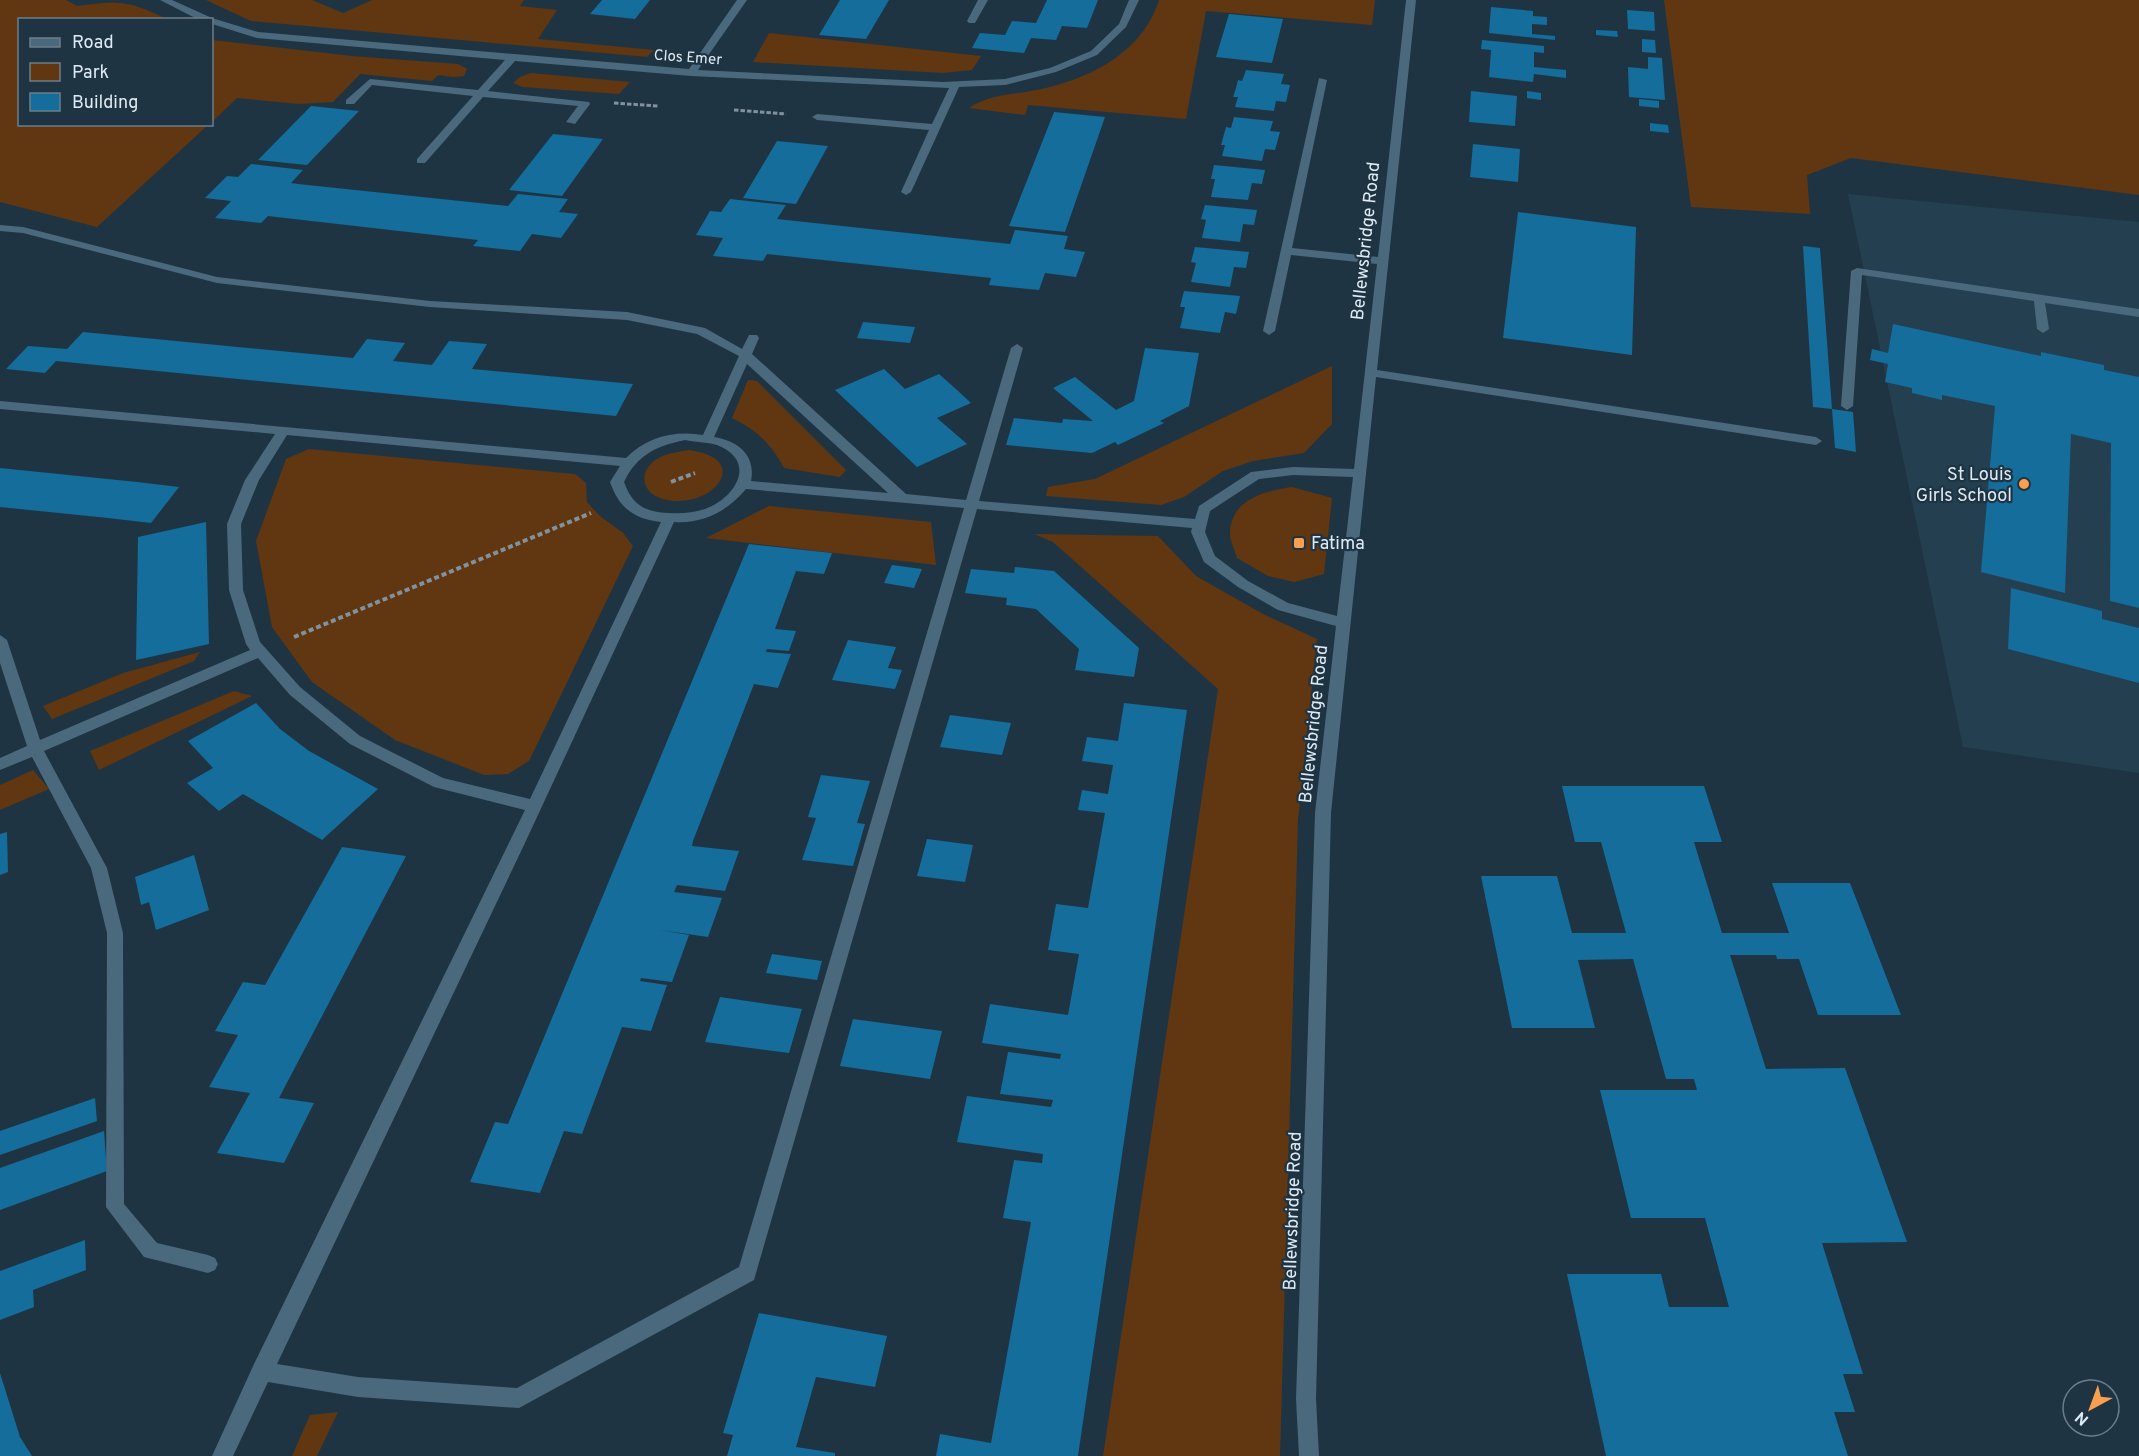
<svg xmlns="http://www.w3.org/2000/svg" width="2139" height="1456" viewBox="0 0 2139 1456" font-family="Overpass,sans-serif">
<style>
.built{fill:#243f50}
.green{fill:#603711}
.building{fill:#146d9b}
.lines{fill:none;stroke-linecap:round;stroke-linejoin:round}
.path-far1{stroke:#81919d;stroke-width:3;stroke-dasharray:4.5 2;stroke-linecap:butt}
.path{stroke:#81919d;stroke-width:4;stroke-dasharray:5 3;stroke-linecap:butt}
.minor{fill:#4a697d;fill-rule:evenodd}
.poi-dot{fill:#fa9f4f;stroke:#1f3442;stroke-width:2}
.labels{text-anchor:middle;stroke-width:4.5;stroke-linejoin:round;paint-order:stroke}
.far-street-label{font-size:15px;fill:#dfebf4;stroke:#1f3442}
.street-label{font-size:18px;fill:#dfebf4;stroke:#1f3442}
.poi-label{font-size:18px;fill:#dfebf4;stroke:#1f3442;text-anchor:end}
</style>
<rect width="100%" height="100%" fill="#1f3442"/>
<path class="built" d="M1848,194L2139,222V773L1963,747Z"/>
<path class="green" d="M0,0H66L77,6C121,0 129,1 167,19L20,20V124L208,125L97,227L0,202Z
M206,0H312L343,13L372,0H524L520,6L557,10L538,39L654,50L647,57L251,21Z
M1159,0H1375L1372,25L1206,11L1186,119L1028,105L1025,115L969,108C988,96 1005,95 1026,92C1081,83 1141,57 1159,0Z
M1664,0H2139V195L1851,158L1807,175L1810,214L1691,207Z
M769,33L981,56L972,70L943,73L753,62Z
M212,40L352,56L458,64L467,69L464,76L453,77L438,75L432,81L360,74L333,102L299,104L237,98L212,122Z
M531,73L630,82L619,94L523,87L513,83L520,77Z
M1332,366V424L1304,453L1253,461L1223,471L1184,497L1161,505L1046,496L1048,487L1095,479Z
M748,380L757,381L846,470L840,477L784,468C771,444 757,430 732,418Z
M309,449L575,474L586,483L587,502L600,516L623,533L633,546L529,761L508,774L484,775L395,740L312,682L272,627L256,541L286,459Z
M688,450C756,458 711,512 663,499C641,493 638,471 657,459C667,453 678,452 688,450Z
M1292,487L1332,498L1324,574L1294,582L1268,576L1237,558C1235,551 1230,541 1230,534C1230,500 1264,491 1292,487Z
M769,506L931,522L936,565L706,538Z
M1034,534L1158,536L1196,576L1263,614L1317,639L1298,820L1280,1456H1103L1218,689L1053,542Z
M200,652L194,661L52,719L43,706L123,673Z
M234,691L252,696L99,770L90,751Z
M33,770L49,789L0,810V785Z
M338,1412L317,1456H292L310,1415Z"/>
<path class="building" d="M602,0H650L635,19L590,14Z
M840,0H889L866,39L819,35Z
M1047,0H1098L1087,28L1062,26L1056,40L1031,38L1024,53L972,48L980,33L1005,35L1012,21L1036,23Z
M1491,7L1533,11V16L1547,17V25L1532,24V34L1555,36V40L1489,33Z
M1627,10L1654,12L1655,31L1628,29Z
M1229,14L1283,19L1272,63L1216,57Z
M1596,30L1617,31L1618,37L1596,35Z
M1642,39L1655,40L1656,53L1642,52Z
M1482,40L1544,46V53L1534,52V67L1566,70V78L1534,74L1533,82L1489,77L1491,50L1481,49Z
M1648,57L1662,58L1665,100L1629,97L1628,67L1648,69Z
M1246,70L1284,74L1281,84L1290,85L1286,102L1276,101L1274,111L1235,107L1238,97H1233L1236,88L1238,80L1242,81Z
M1471,91L1517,96L1515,126L1469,122Z
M1527,91L1541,93V100L1527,98Z
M1639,99L1659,101V108L1639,106Z
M311,106L359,111L307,165L258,160Z
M1054,112L1105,117L1065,232L1009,226Z
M1234,117L1273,121L1270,131L1280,132L1275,150L1265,149L1262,161L1222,156L1225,145H1221L1226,127L1231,128Z
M1650,123L1668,125L1669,133L1650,131Z
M553,134L603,139L562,196L509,190Z
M777,141L828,146L796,204L743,198Z
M1473,144L1520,149L1518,182L1470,177Z
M251,164L303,170L291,183L298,184L508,206L518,194L568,199L559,212L578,214L561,238L532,234L520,251L473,246L478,240L294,219L268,216L261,223L215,218L231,201L205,198L227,176L238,177Z
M1214,165L1265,170L1262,184L1252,183L1248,200L1211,197L1215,179H1211Z
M730,199L786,205L777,219L1010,244L1015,230L1068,236L1064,249L1085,252L1076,277L1045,273L1039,290L989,285L991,278L767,254L763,261L713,256L723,238L696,235L710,211L721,212Z
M1205,205L1257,210L1254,225L1243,224L1240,242L1202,238L1206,220L1201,219Z
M1518,212L1636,227L1632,355L1503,338Z
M1803,246L1820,248L1832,409L1813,407Z
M1195,247L1249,252L1246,268L1234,267L1230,287L1191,282L1196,263L1191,262Z
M1184,291L1240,296L1236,314L1225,312L1220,333L1180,328L1185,307H1180Z
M863,322L915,327L910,343L857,338Z
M1893,324L2041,356V352L2104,365V370L2139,377V608L2110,601L2111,443L2071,434L2065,593L1981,572L1995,406L1942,395V400L1912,393V388L1885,382L1888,364L1870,360L1872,349L1888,353Z
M83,332L353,358L367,339L405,343L393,361L432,365L449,341L487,344L472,369L633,384L616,416L56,361L45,373L6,369L28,346L67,349Z
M1145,348L1199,353L1189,406L1160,421L1164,423L1118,445L1115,442L1092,453L1006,445L1014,418L1062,423L1063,419L1093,421L1053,388L1075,377L1116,410L1134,401Z
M884,369L905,389L939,374L957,390L971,403L937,418L967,444L917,467L835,390Z
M1832,409L1853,412L1856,452L1835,448Z
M0,468L137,482L179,487L151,523L108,518L0,507Z
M206,522L209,644L136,660L138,537Z
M749,544L832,553L824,574L796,571L775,629L796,631L789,651L767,649L766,652L791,654L778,688L754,684L693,841L692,846L739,851L725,891L677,885L674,892L722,898L708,937L660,930L689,935L672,982L641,978L640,981L667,985L651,1031L622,1027L582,1134L564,1131L540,1193L470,1182L495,1122L508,1124Z
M892,565L922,569L914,588L884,583Z
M1015,567L1054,571L1139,648L1134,677L1075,670L1079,649L1036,609L1006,605L1007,598L965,593L971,569L1014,573Z
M2011,588L2102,611V619L2139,628V683L2008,649Z
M848,640L896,647L888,668L902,670L895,689L832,680Z
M256,703L280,729L309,751L378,789L322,840L243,794L219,811L187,783L213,768L188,741Z
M1124,703L1187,710L1078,1456H936L940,1434L991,1443L1031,1222L1003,1218L1014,1160L1042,1163L1043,1154L957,1142L967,1096L1051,1107L1053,1100L1000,1094L1008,1052L1060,1059L1061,1054L982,1043L990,1004L1068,1015L1079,954L1048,950L1056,904L1088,908L1105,813L1078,810L1082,790L1108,794L1113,765L1082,761L1087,737L1118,741Z
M950,715L1011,723L1002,755L940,747Z
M821,775L870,781L857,823L865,824L853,866L802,860L816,818L808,817Z
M1562,786H1704L1722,842H1694L1722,933H1789L1772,883H1850L1901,1015H1818L1799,959H1777L1776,955H1730L1766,1069L1845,1068L1907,1242L1822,1243L1863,1374H1843L1855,1412H1834L1848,1456H1606L1567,1274H1661L1669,1307H1729L1705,1218H1631L1600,1090H1697L1694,1079H1666L1633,959L1578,960L1595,1028H1512L1481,876H1557L1572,933H1626L1601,842H1575Z
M7,832L8,872L0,875V834Z
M927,839L973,845L965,882L917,876Z
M342,847L406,856L279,1098L314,1103L284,1163L217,1153L250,1093L209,1087L238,1035L215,1031L243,982L265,985Z
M194,855L209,910L156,930L149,902L141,905L135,877Z
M772,954L822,961L817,980L766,973Z
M720,997L802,1009L789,1053L705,1042Z
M853,1019L942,1031L930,1079L840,1066Z
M95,1098L97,1121L0,1155V1131Z
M104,1131L107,1171L0,1210V1168Z
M85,1240L86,1270L33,1290L34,1307L0,1320V1271Z
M759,1313L887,1336L875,1387L816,1377L796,1447L835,1453V1456H727L733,1435L723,1433Z
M0,1373L20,1437L32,1456H0Z"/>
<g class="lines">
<path class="path-far1" d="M614,103L658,106
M734,110L786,114"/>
<path class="path" d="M671,482L695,473
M294,637L591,513"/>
<path class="minor" d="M160,0H172L212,18L258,32L689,69L737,0H747L698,70L943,82L1005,79L1050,68L1091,51L1119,24L1129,0H1139L1126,27L1097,55L1056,72L1005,85L959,87L911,192L906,195L901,192L929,130L817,120L812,117L817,114L932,124L949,88L691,76L515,61L488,91L589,102L590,104L575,124L566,122L578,106L483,97L425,163H417V159L473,96L372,85L354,104H346V100L370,79L478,90L505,60L257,38L212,24V20H199Z
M978,0H988L975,23H969L967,21Z
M1406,0H1416L1377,370L1816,437L1822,441L1816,445L1376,377L1331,813L1316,1399L1319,1456H1299L1296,1399L1315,813L1336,626L1278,610L1238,587L1204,562L1191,532L1192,528L977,509L754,1280L519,1408L358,1397L268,1382L233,1456H212L254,1364L525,810L434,787L350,744L290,695L258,658L44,751L107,868L123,933L124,1204L157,1243L208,1255L215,1258L218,1264L215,1270L208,1273L144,1257L106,1207L107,933L91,868L32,757L0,770V758L27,746L0,663V635L7,640L40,740L250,650L246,644L229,590L227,524L245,480L275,434L0,409V401L626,458C646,437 675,430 703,435L739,356L697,334L627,320L430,307L217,283L23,233L0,231V225L23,227L217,277L430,301L627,312L705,328L742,349L749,335H757L759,338L752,354L906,494L966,500L1011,348L1017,344L1023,348L979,501L1195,519L1199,506L1251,472L1293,467L1354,469L1377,264L1291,255L1275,331L1269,335L1263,331L1319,78L1327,80L1292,248L1378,257ZM747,364L888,493L751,481C756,456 739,441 714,437ZM287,435L620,466L610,482C619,508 634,519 661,522L530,799L443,778L360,736L300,687L260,642L243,590L241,524L259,480ZM685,440C695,442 707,442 717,445C758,461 736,498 705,509C692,513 681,514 668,513C645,512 632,505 624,482C637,455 656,446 685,440ZM1293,475L1353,477L1337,616L1288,603L1248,581L1215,556L1205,532L1210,511L1259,479ZM746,489L964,508L739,1267L517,1388L358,1377L277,1364L524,845L674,522C703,524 728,511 746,489Z
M1857,268L2139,309V317L2045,303L2049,329L2043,333L2037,329L2034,301L1862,275L1853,406L1847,410L1841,406L1851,271Z"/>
</g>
<g class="poi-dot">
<circle cx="2024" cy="484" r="6"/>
<rect x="1293" y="537" width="12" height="12" rx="3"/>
</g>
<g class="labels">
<g class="far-street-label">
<text transform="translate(688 57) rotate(4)" y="5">Clos Emer</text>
</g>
<g class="street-label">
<text transform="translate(1365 241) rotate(-84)" y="6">Bellewsbridge Road</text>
<text transform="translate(1313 724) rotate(-84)" y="6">Bellewsbridge Road</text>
<text transform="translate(1292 1211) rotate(-88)" y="6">Bellewsbridge Road</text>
</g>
<g class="poi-label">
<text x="2012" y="480">St Louis<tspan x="2012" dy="21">Girls School</tspan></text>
<text x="1311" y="549" text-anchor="start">Fatima</text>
</g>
</g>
<rect x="18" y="18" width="195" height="108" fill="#1f3442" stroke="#6c7d89" stroke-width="1.5"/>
<rect x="30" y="38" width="30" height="9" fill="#4a697d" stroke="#6c7d89" stroke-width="1.5"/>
<text x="72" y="48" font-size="18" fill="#dfebf4">Road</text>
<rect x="30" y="63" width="30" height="18" fill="#603711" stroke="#6c7d89" stroke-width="1.5"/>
<text x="72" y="78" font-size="18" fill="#dfebf4">Park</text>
<rect x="30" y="93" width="30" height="18" fill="#146d9b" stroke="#6c7d89" stroke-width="1.5"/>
<text x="72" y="108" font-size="18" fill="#dfebf4">Building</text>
<g transform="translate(2091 1408) rotate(221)"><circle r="28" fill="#1f3442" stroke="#6c7d89" stroke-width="1.5"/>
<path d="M0-4.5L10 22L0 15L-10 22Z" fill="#fa9f4f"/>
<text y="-9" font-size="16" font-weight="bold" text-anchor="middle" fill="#dfebf4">N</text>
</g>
</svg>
